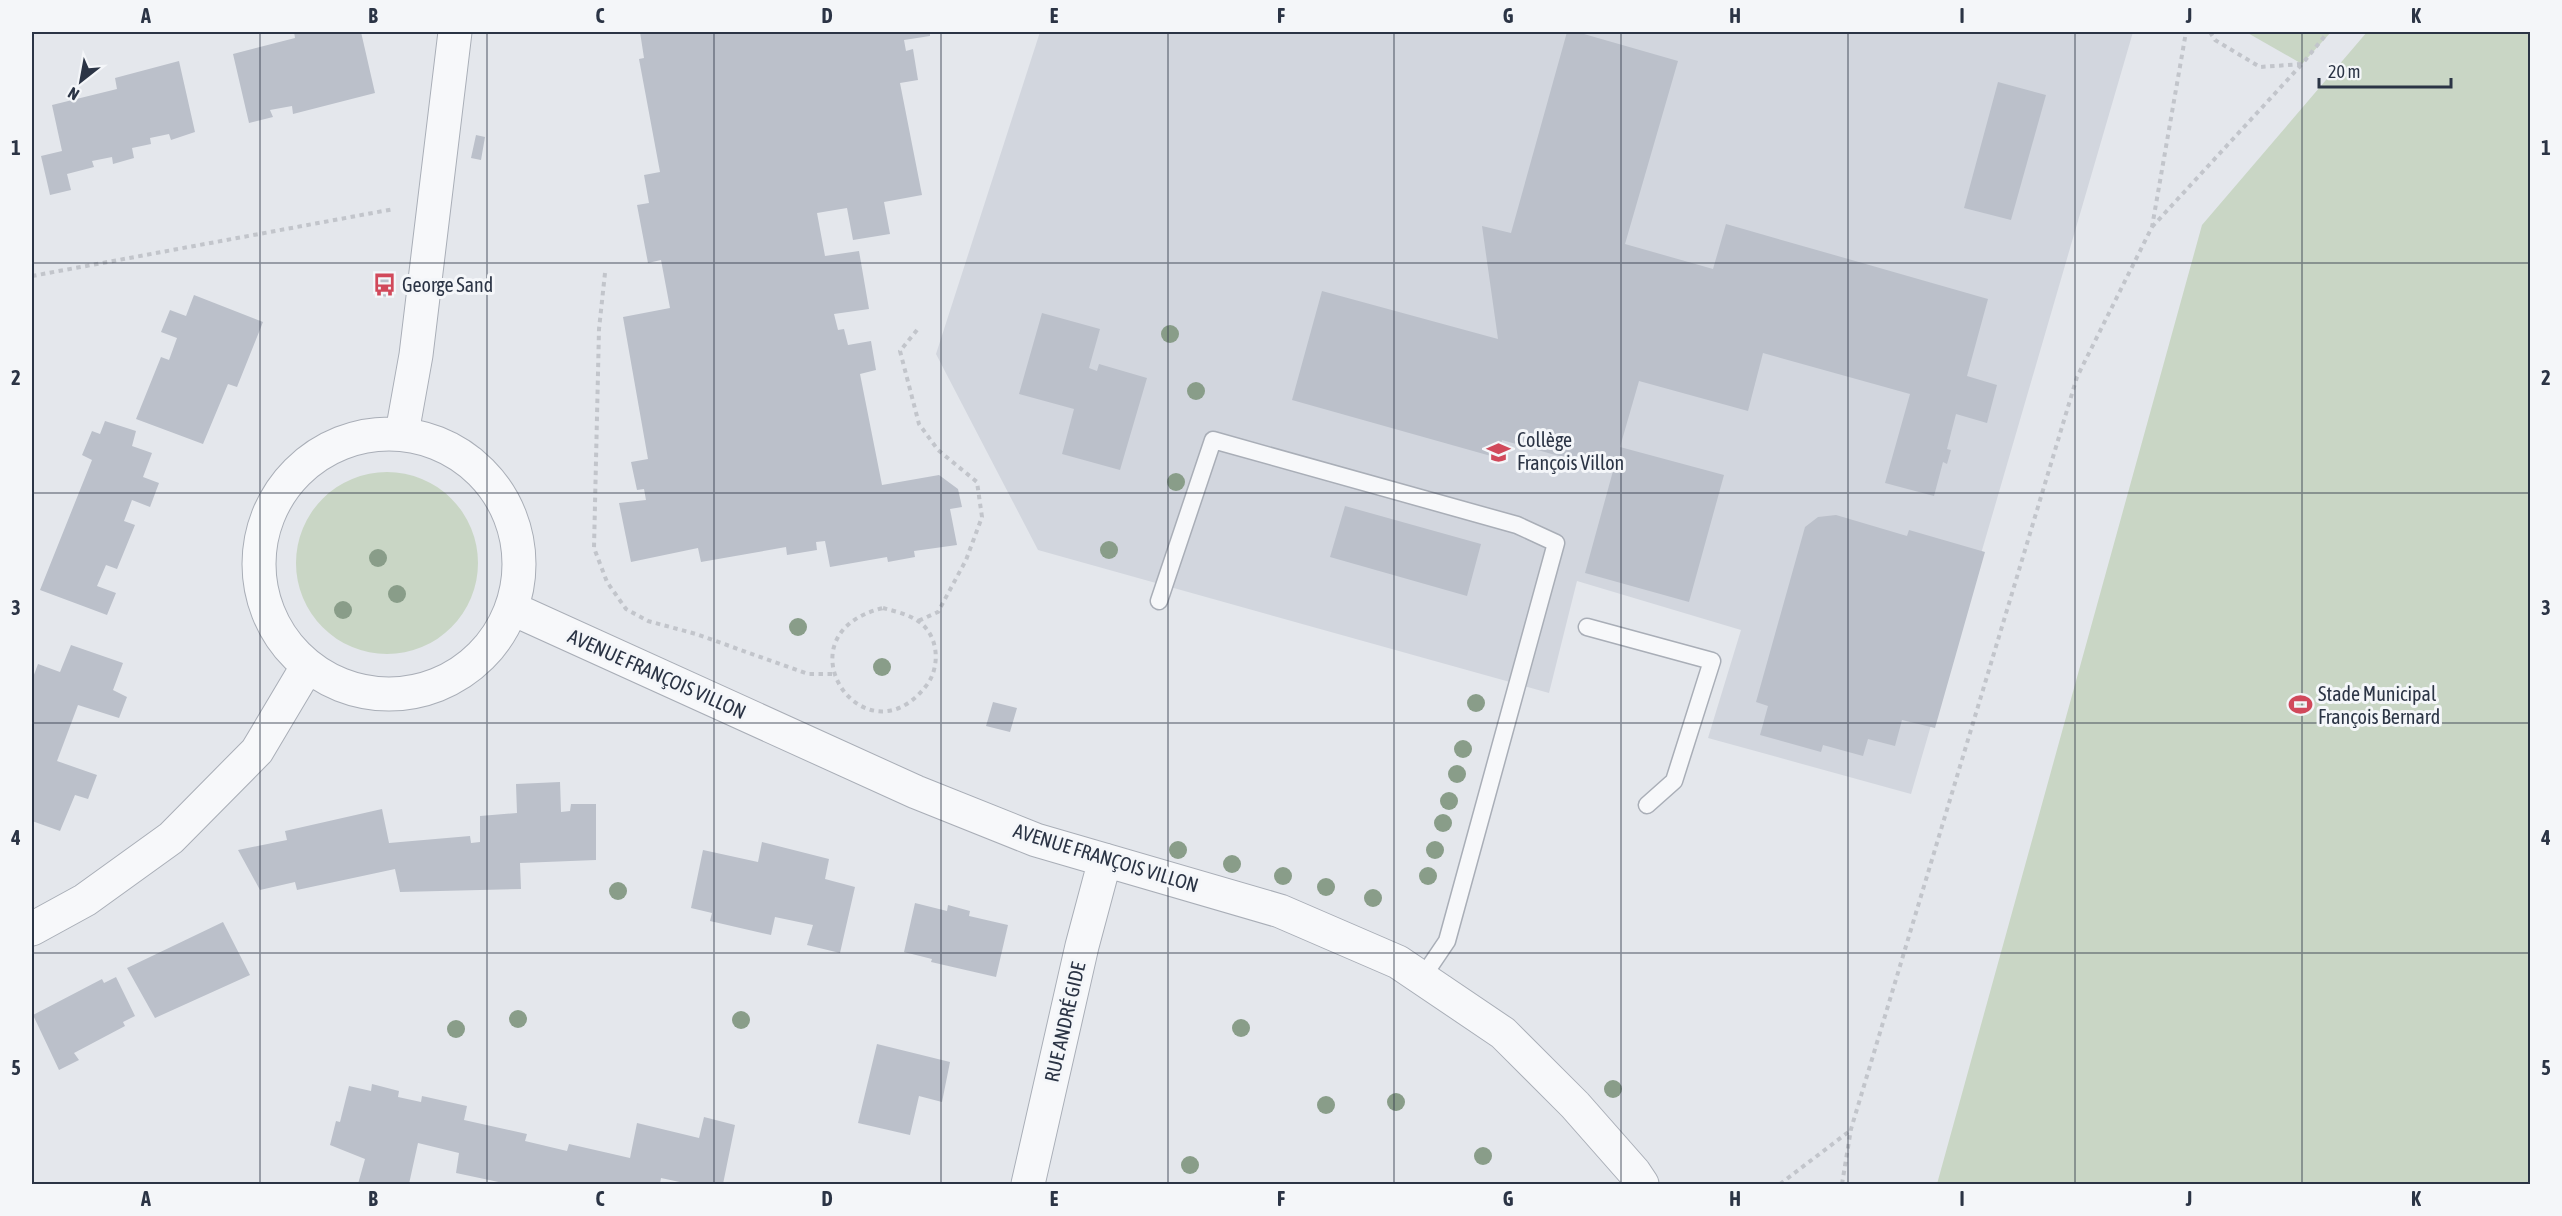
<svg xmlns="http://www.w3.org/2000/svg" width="2562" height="1216" viewBox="0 0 2562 1216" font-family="'Asap Condensed',sans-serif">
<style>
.built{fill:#d2d6de}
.green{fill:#c9d6c5}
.building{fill:#bbc0ca}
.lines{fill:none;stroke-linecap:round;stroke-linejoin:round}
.service-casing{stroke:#a9aeb7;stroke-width:19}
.minor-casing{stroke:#a9aeb7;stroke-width:35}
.path{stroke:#c2c5cb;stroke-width:4;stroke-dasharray:4.5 4.5;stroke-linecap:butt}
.service{stroke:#f7f8fa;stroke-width:16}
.minor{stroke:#f7f8fa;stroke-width:33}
.tree{fill:#899d89}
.grid{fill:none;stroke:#2b3445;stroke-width:1.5;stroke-opacity:0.55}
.labels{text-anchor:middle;stroke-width:6;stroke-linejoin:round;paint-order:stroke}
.poi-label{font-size:20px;fill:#2b3445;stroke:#f4f6f9;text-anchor:start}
.street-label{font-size:20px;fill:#2b3445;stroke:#f4f6f9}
.neatline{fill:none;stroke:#2b3445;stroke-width:2}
.grid-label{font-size:20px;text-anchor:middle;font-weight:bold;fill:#2b3445}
</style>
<rect width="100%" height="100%" fill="#e4e7ec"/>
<path class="built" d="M1040,32H2133L1911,794L1708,738L1741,630L1577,581L1549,693L1038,550L936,354Z"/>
<path class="green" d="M2246,32H2331L2302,64Z
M2367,32H2530V1184H1937L2202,225Z
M296 563a91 91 0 1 1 182 0a91 91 0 1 1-182 0Z"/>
<path class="building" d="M294,32H361L375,93L293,114L292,106L270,110L273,117L249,123L233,54L295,38Z
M640,32H930V36L904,40L906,51L913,49L918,80L900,83L922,195L884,202L890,234L853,240L847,208L817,213L825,256L859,251L869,309L834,314L838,330L844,329L848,345L871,341L876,370L860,374L882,485L939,475L958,489L962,507L950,509L957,545L914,551L915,557L888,562L887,557L830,567L825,541L816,542L817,550L787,555L786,547L701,562L698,548L631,562L619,503L646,500L644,489L637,490L631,462L648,459L623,317L670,308L661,260L648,263L637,205L649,203L644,175L660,172L639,59L644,58Z
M1567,32H1577L1678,61L1625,244L1713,269L1726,224L1988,299L1967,376L1997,385L1987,423L1956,414L1947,449L1951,450L1947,464L1943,462L1934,496L1885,483L1910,394L1763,353L1748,411L1639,381L1620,447L1724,475L1689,602L1585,573L1613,471L1502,440L1498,458L1292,400L1322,291L1498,339L1482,226L1511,233Z
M179,61L195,132L171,140L169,134L150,138L151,144L132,148L134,158L113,164L112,157L92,161L94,167L67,174L71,190L50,195L41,156L62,151L52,105L117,89L115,78Z
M1998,82L2046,95L2011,220L1964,208Z
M476,135L485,137L481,160L471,158Z
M380,273L391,274L387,297L377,295Z
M194,295L263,322L237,387L228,384L203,444L136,419L161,357L169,360L177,338L161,332L170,310L186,316Z
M1042,313L1100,329L1089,368L1097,371L1099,364L1147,378L1120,470L1062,454L1074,409L1019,394Z
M105,421L136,431L132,446L152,453L143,477L159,483L150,507L132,500L124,521L135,525L117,569L106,565L97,586L116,593L107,615L40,590L92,460L82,455L92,431L100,434Z
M1345,506L1481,544L1467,596L1330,557Z
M1836,515L1907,536L1909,530L1985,552L1935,728L1902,720L1895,746L1868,739L1863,756L1823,745L1821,752L1760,735L1768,706L1756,702L1805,527L1818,517Z
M71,645L123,663L113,690L127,697L119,718L78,705L57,761L97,775L88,799L75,795L60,831L32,821V680L38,664L60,672Z
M993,702L1017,708L1010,732L986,726Z
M560,782L561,812L570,811L571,804H596V860L520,863L521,889L400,892L395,869L297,890L295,882L260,890L238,850L287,840L285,831L382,809L389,843L470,836L471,843L480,842V816L517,813L516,784Z
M762,842L829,859L825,879L855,887L840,953L807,945L813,925L775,917L771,935L710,921L712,913L691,908L703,850L758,862Z
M915,903L947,911L948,905L970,911L969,916L1008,925L996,977L931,962L932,959L904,952Z
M223,922L250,975L155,1018L127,968Z
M116,977L135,1016L123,1022L125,1026L74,1053L79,1060L59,1070L33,1015L102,979L104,983Z
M877,1044L950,1062L942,1102L919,1096L910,1135L858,1123Z
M372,1084L399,1091L398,1097L421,1102L422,1096L467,1106L464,1120L527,1134L525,1141L567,1151L569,1144L630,1158L637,1123L699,1138L704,1117L735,1125L723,1184H689L661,1178L660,1184H508L456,1173L459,1153L418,1143L409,1184H358L365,1159L330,1145L336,1121L340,1122L349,1086L371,1091Z"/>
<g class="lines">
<defs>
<path id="service" d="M1159,601L1213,440L1517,525L1556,543L1447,941L1422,978
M1587,627L1712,661L1674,781L1647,805"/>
<path id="minor" d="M402,433L416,355L455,32
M259 564a130 130 0 1 1 260 0a130 130 0 1 1-260 0Z
M513,609L916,792L1036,840L1280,911L1398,962L1503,1033L1575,1105L1634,1172L1642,1184
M32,929L85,900L171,838L257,751L307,667
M1028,1184L1082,946L1105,860"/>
</defs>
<use href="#service" class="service-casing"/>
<use href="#minor" class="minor-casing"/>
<path class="path" d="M2210,32L2215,40L2260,67L2302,64L2328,32
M2152,227L2302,64
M605,273L599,329L594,548L607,582L626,609L648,621L696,634L808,674H834
M32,276L394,209
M917,330L900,351L919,424L938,450L977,482L982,517L966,560L938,612L918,621
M883,608C894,611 908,614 918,621C939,635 941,667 926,686C864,766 775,634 883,608Z
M1780,1184L1851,1130
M1842,1184L1851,1129L2077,377L2152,227L2186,32"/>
<use href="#service" class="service"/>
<use href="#minor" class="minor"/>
</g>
<g class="tree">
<circle cx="1170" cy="334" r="9"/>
<circle cx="1196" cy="391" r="9"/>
<circle cx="1176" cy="482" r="9"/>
<circle cx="1109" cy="550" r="9"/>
<circle cx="378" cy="558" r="9"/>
<circle cx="397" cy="594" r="9"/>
<circle cx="343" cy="610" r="9"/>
<circle cx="798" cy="627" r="9"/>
<circle cx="882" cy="667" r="9"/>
<circle cx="1476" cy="703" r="9"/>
<circle cx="1463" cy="749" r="9"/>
<circle cx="1457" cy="774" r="9"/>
<circle cx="1449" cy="801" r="9"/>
<circle cx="1443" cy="823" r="9"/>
<circle cx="1178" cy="850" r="9"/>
<circle cx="1435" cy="850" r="9"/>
<circle cx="1232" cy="864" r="9"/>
<circle cx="1283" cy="876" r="9"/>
<circle cx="1428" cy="876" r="9"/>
<circle cx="1326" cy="887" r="9"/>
<circle cx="618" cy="891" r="9"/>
<circle cx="1373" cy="898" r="9"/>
<circle cx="518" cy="1019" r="9"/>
<circle cx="741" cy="1020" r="9"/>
<circle cx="1241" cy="1028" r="9"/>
<circle cx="456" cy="1029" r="9"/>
<circle cx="1613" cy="1089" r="9"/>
<circle cx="1396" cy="1102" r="9"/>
<circle cx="1326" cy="1105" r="9"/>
<circle cx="1483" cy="1156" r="9"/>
<circle cx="1190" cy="1165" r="9"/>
</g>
<path class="grid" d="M260,32V1184M487,32V1184M714,32V1184M941,32V1184M1168,32V1184M1394,32V1184M1621,32V1184M1848,32V1184M2075,32V1184M2302,32V1184M32,263H2530M32,493H2530M32,723H2530M32,953H2530"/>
<defs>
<symbol id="bus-bare" viewBox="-9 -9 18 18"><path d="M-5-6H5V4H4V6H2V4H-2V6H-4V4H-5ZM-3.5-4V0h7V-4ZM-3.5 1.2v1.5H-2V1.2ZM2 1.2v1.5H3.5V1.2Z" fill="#d1495b" stroke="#f4f6f9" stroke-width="2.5" paint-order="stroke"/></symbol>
<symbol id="school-bare" viewBox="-9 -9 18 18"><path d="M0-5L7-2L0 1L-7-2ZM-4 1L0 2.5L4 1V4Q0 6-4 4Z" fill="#d1495b" stroke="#f4f6f9" stroke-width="2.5" paint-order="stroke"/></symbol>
<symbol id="stadium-bare" viewBox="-9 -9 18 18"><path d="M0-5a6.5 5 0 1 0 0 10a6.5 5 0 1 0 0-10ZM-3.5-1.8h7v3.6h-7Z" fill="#d1495b" stroke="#f4f6f9" stroke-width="2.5" paint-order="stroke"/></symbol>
</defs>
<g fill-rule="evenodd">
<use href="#bus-bare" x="368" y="268" width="33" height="33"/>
<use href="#school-bare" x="1482" y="436" width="33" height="33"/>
<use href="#stadium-bare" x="2284" y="688" width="33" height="33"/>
</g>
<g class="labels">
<g class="poi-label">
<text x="402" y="292">George Sand</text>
<text x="1517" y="447">Collège<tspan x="1517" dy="23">François Villon</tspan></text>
<text x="2318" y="701">Stade Municipal<tspan x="2318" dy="23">François Bernard</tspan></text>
</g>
<g class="street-label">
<text transform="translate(657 674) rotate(24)" y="7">AVENUE FRANÇOIS VILLON</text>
<text transform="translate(1106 858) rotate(17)" y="7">AVENUE FRANÇOIS VILLON</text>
<text transform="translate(1065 1022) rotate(-77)" y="7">RUE ANDRÉ GIDE</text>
</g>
</g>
<rect width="2562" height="1216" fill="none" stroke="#f4f6f9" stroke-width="66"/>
<g transform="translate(81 81) rotate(211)" stroke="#f4f6f9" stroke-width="4.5" paint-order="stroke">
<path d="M0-4.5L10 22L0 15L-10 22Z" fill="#2b3445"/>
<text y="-9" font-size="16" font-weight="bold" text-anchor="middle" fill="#2b3445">N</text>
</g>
<path d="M2319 78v9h132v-9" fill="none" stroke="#2b3445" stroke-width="3"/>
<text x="2328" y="78" font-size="18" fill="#2b3445" stroke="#f4f6f9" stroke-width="4.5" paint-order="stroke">20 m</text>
<rect x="33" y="33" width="2496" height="1150" class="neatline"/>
<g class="grid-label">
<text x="146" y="23">A</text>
<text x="373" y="23">B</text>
<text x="600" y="23">C</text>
<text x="827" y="23">D</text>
<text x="1054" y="23">E</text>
<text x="1281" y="23">F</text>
<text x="1508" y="23">G</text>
<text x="1735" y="23">H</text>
<text x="1962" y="23">I</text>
<text x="2189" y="23">J</text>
<text x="2416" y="23">K</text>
<text x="16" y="155">1</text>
<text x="2546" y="155">1</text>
<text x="16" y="385">2</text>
<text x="2546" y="385">2</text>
<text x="16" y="615">3</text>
<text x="2546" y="615">3</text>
<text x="16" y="845">4</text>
<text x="2546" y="845">4</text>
<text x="16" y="1075">5</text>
<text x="2546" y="1075">5</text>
<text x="146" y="1206">A</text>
<text x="373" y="1206">B</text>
<text x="600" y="1206">C</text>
<text x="827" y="1206">D</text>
<text x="1054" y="1206">E</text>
<text x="1281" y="1206">F</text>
<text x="1508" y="1206">G</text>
<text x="1735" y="1206">H</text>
<text x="1962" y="1206">I</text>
<text x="2189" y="1206">J</text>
<text x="2416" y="1206">K</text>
</g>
</svg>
